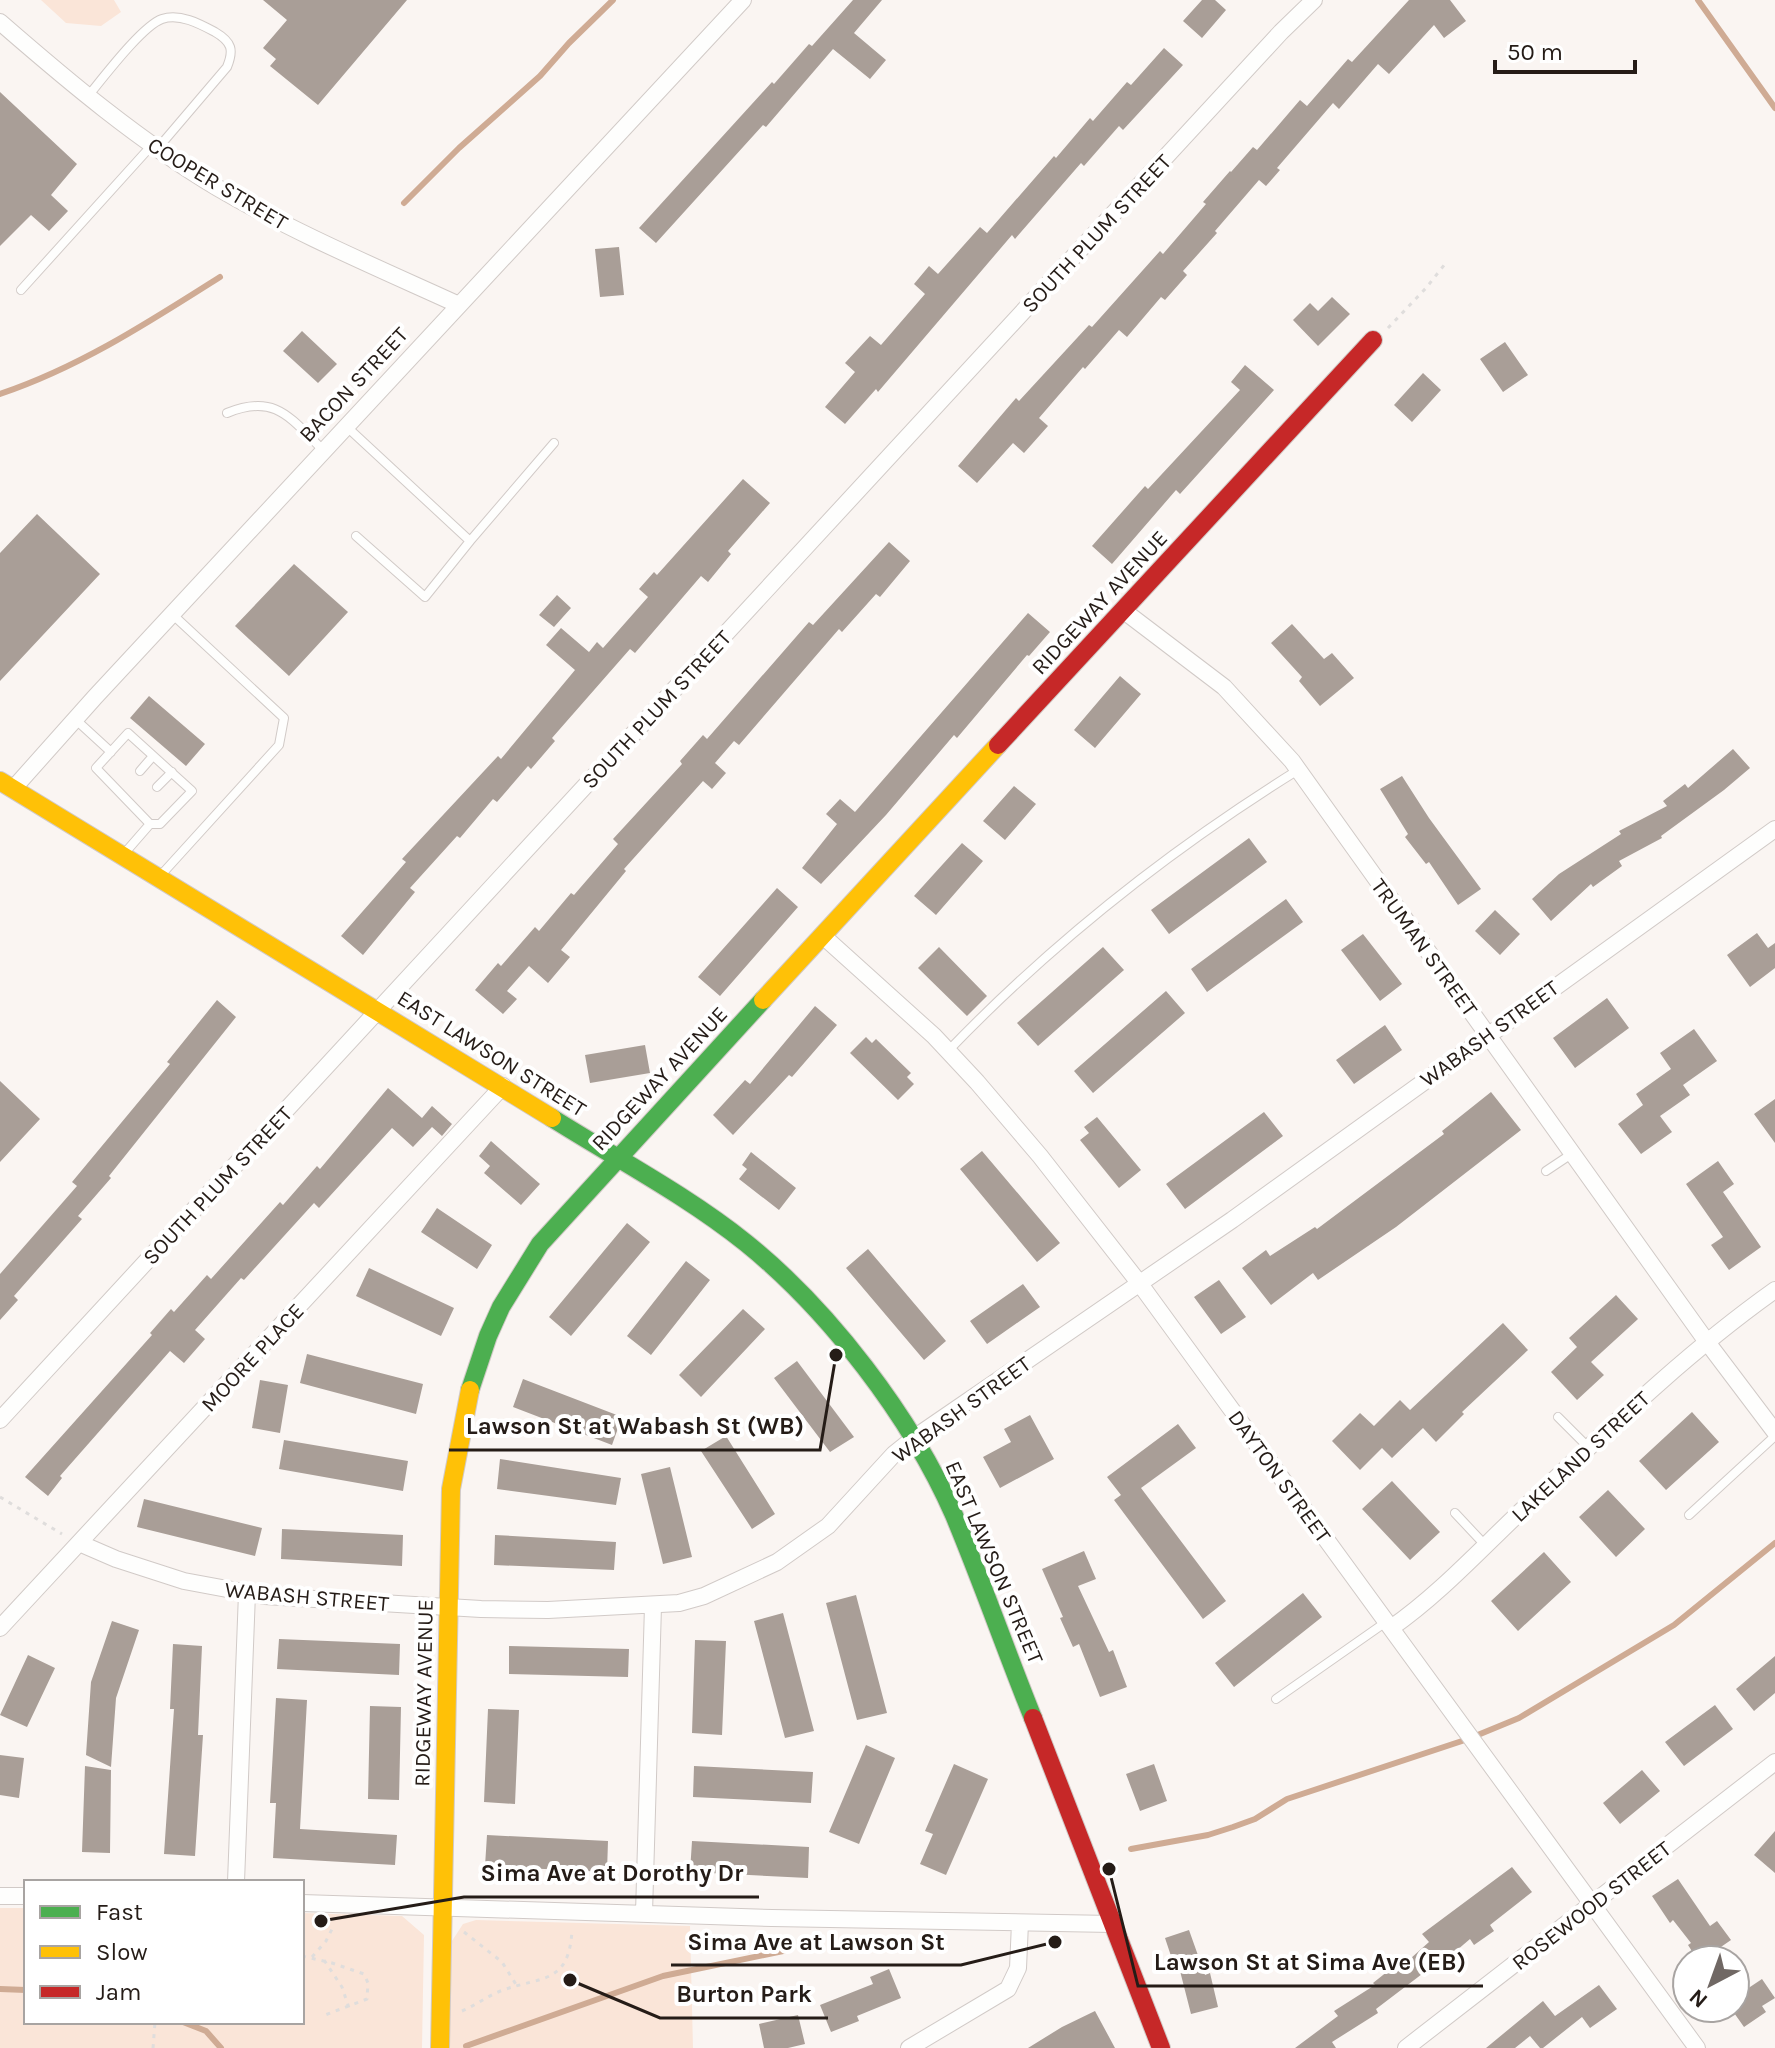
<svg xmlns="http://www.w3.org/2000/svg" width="1775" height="2048" viewBox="0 0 1775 2048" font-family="Karla,sans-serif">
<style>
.green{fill:#fae5d8}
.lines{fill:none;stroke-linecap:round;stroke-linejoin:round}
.stream{stroke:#cfab94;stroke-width:6}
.building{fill:#a99e97}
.lane-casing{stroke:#d1cac7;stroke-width:10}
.street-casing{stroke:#d1cac7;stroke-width:18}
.fast-casing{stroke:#d1cac7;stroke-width:20}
.slow-casing{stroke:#d1cac7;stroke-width:20}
.jam-casing{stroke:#d1cac7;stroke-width:20}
.path{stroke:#dfdddc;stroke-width:3;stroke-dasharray:4 6;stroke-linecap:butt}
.lane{stroke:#fefefd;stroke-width:8}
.street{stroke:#fefefd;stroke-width:16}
.fast{stroke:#4caf50;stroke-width:18}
.slow{stroke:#ffc107;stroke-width:18}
.jam{stroke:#c62828;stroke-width:18}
.labels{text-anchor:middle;stroke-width:8;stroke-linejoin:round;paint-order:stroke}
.street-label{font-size:22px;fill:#251c17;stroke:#fff}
.leader{fill:none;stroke:#251c17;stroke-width:3}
.callout-dot{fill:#251c17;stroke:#fff;stroke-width:3}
.callout-label{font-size:24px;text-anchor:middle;font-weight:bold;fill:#251c17;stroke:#fff;stroke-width:8;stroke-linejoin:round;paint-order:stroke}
</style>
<rect width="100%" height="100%" fill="#faf5f2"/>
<path class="green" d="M41,0H114L121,12L101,26L66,23Z
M0,1908H26V2022H302V1913L402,1916L424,1935L422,2048H0Z
M476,1920L690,1926L693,2048H448L450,1944L463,1924Z"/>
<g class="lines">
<path class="stream" d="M1698,0L1775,108
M404,203L459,148L540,76L569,43L613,0
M0,394C80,367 149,322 220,277
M1131,1849L1208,1835L1233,1827L1255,1819L1287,1799L1468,1739L1519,1718L1674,1625L1775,1543
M0,1989L26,1990
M183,2022L206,2031L221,2048
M466,2046L663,1976L788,1950"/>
</g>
<path class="building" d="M263,0H407L318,105L270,66L276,59L263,48L287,20Z
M853,0H882L854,33L886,60L870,79L833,49L766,127L763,125L656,243L639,228L772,82L774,84L809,44L812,46Z
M1202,0H1215L1226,10L1202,38L1183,21Z
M1409,0H1450L1466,21L1444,38L1434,25L1389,74L1378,64L1339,109L1333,103L1277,168L1280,170L1266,186L1259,180L1215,231L1217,233L1183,271L1187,275L1165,300L1161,297L1127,337L1119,330L1085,369L1083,367L1039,418L1048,426L1024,453L1013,443L977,483L958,466L1016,398L1019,401L1089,325L1092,327L1160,251L1163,254L1206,204L1203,202L1230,171L1231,172L1253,147L1257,150L1300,100L1307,106L1348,59L1352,62Z
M1164,48L1183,65L1123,130L1119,126L1084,166L1081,163L1015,239L1012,235L878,392L876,389L845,424L825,407L855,372L845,363L870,336L881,345L925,294L914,284L929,266L938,274L980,227L987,233L1054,156L1056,158L1090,118L1093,121L1127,82L1131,85Z
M0,92L77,164L51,195L68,211L49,231L31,215L0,246Z
M619,247L624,295L600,297L595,249Z
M1332,297L1350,314L1318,346L1293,320L1310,303L1318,311Z
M302,331L337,364L318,383L283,351Z
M1505,342L1528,375L1503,392L1480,359Z
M1245,365L1274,390L1180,494L1176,490L1112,564L1092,546L1145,486L1148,489L1240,390L1231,382Z
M1423,373L1441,390L1412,422L1394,405Z
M743,479L770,503L728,551L731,554L708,582L701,576L635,653L630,649L552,738L555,741L531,769L528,766L497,802L493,799L460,838L457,836L410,888L415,892L363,955L341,936L406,862L402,859L498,756L501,759L575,670L546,645L561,628L589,652L597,642L603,648L648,597L639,589L654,572L657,575Z
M37,514L100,574L0,681V553Z
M889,542L910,561L880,597L876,594L842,632L839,629L739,745L734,741L715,763L726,773L712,789L703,781L624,869L626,871L561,950L570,957L548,983L529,966L507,991L517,999L503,1014L475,990L498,963L501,966L535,927L539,931L571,893L574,895L618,844L613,839L682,764L680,761L703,735L707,739L809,622L813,625Z
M294,564L348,612L289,676L235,626Z
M557,595L571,608L554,627L539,615Z
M1028,613L1050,632L1029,656L1027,655L957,738L954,735L886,815L821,884L802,868L837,824L826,814L840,799L855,812Z
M1292,624L1324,659L1332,653L1354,678L1320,706L1299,681L1302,677L1271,643Z
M1120,676L1141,694L1095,748L1074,730Z
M149,696L205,744L186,766L130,718Z
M1733,749L1750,768L1724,790L1661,836L1662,838L1619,861L1622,866L1593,887L1591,884L1551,921L1532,899L1559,874L1621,834L1619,831L1667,806L1663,801L1685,784L1688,788Z
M1402,776L1429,818L1481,889L1458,905L1429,862L1426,864L1405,837L1408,834L1380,789Z
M1014,786L1036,804L1005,840L983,821Z
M1249,838L1267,862L1169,934L1151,910Z
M962,843L983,861L936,915L914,896Z
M777,888L798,907L720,996L698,977Z
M1286,899L1303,922L1207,992L1191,969Z
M1495,910L1520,934L1500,955L1475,931Z
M1757,933L1768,948L1775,943V968L1750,987L1727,955Z
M1363,934L1402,984L1380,1001L1341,950Z
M939,947L987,996L967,1016L918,968Z
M1103,947L1124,970L1038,1046L1017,1023Z
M1166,991L1185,1013L1093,1093L1074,1071Z
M1607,998L1629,1028L1575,1068L1553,1038Z
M217,1000L236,1017L109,1176L111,1178L78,1216L82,1219L14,1296L18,1300L0,1320V1274L77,1186L72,1182L170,1064L167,1062Z
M815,1006L837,1025L792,1077L789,1075L733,1135L713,1115L745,1080L750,1084Z
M1385,1025L1402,1050L1354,1084L1336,1060Z
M1694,1029L1717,1061L1683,1085L1690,1095L1660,1116L1672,1132L1641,1154L1618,1124L1643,1105L1636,1094L1671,1069L1660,1053Z
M866,1037L872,1043L876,1039L911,1073L907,1077L914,1084L898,1100L850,1053Z
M645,1045L650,1073L590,1083L585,1055Z
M0,1081L40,1119L0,1162Z
M388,1088L422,1118L432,1106L452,1124L442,1136L432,1127L413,1147L392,1128L319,1208L314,1203L244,1280L241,1278L195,1330L205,1339L184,1363L170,1351L60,1476L62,1478L48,1496L25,1477L152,1335L150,1333L171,1309L174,1312L207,1275L211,1279L280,1202L283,1205L317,1166L320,1169Z
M1491,1092L1521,1130L1396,1227L1318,1280L1313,1273L1271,1305L1242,1268L1266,1250L1270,1256L1315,1227L1317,1229L1444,1134L1442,1131Z
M1775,1099V1143L1754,1114Z
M1264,1112L1283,1136L1185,1209L1166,1184Z
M1097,1117L1141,1170L1119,1188L1080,1140L1089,1133L1084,1127Z
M491,1141L540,1184L521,1205L484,1173L490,1166L479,1156Z
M982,1151L1060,1243L1037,1262L960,1169Z
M751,1152L796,1188L779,1210L739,1179L747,1169L742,1165Z
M1718,1161L1734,1184L1723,1192L1761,1247L1729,1270L1711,1245L1723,1237L1686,1184Z
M437,1208L492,1245L477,1269L421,1232Z
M627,1223L650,1242L571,1336L549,1317Z
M868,1249L946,1341L924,1360L846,1268Z
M686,1261L710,1280L651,1355L627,1336Z
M369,1268L454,1308L441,1336L356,1296Z
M1219,1280L1246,1317L1221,1334L1194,1297Z
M1023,1284L1040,1307L987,1344L970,1321Z
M1616,1295L1638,1319L1591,1362L1604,1375L1577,1400L1551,1372L1577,1347L1569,1338Z
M743,1309L765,1329L701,1397L679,1375Z
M1503,1323L1528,1350L1462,1412L1464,1414L1436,1442L1423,1428L1392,1458L1382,1448L1360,1470L1332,1441L1360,1413L1374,1426L1400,1400L1410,1410Z
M307,1354L423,1384L416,1414L300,1383Z
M797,1361L854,1437L830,1452L774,1378Z
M523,1379L622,1417L612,1445L513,1407Z
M260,1380L288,1385L280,1433L252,1428Z
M1692,1412L1719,1442L1666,1490L1639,1461Z
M1030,1415L1054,1459L1000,1488L983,1457L1011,1442L1004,1429Z
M1178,1424L1196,1448L1141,1488L1226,1601L1203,1619L1114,1500L1121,1495L1107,1477Z
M726,1436L775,1514L752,1529L701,1451Z
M284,1440L408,1461L403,1491L279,1469Z
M500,1459L621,1478L616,1505L497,1489Z
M670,1467L692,1557L663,1564L641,1474Z
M1392,1481L1440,1532L1410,1560L1362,1509Z
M1608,1490L1645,1529L1616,1557L1579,1517Z
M144,1499L262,1528L255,1556L137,1527Z
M282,1529L403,1535L402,1566L281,1559Z
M495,1535L616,1542L614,1570L494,1565Z
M1084,1551L1096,1579L1078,1586L1109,1652L1113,1650L1127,1687L1100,1697L1079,1644L1073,1647L1060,1618L1063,1617L1042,1569Z
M1544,1552L1571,1582L1518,1631L1491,1601Z
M1303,1593L1322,1617L1234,1687L1215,1663Z
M856,1595L887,1713L857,1720L826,1603Z
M783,1613L814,1731L785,1738L754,1621Z
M112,1621L139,1630L116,1698L111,1767L86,1755L91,1682Z
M279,1639L400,1644L399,1675L277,1669Z
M695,1640L726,1641L722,1735L692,1733Z
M173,1644L202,1646L198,1735H203L195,1856L164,1854L174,1709H170Z
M509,1646L629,1649L628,1677L509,1674Z
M28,1655L55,1668L27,1727L0,1715Z
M1775,1656V1693L1754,1711L1736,1689Z
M276,1698L307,1700L300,1829L397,1835L395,1865L273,1858L276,1803H270Z
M1715,1705L1733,1729L1684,1766L1665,1742Z
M370,1706L401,1707L399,1800L368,1799Z
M488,1709L519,1710L515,1804L484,1802Z
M866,1745L895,1758L859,1844L829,1832Z
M0,1755L24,1758L19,1798L0,1795Z
M954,1764L988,1779L946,1875L920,1864L933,1834L925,1831Z
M1154,1764L1167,1801L1140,1811L1126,1774Z
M85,1766L111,1770L110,1853L82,1852Z
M694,1766L813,1772L811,1803L693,1797Z
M1642,1770L1660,1791L1620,1824L1603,1803Z
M1775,1831V1873L1754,1855Z
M487,1835L608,1841L607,1872L485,1866Z
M692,1841L809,1847L808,1878L690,1872Z
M1512,1867L1532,1892L1490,1925L1494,1931L1474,1945L1470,1939L1429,1974L1426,1971L1376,2009L1378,2013L1332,2042L1336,2048H1295L1338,2016L1334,2011L1375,1985L1373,1983L1398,1963L1401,1967L1429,1942L1422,1934Z
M1678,1879L1710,1926L1717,1921L1731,1940L1702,1960L1700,1957L1697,1959L1688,1945L1691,1943L1673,1920L1670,1923L1652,1896Z
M1189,1930L1205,1975L1210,1973L1218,2007L1191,2014L1179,1967L1175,1968L1165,1938Z
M889,1969L901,1998L857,2016L859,2021L831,2032L820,2005L873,1984L870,1977Z
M1762,1979L1775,1998L1762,2006L1766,2012L1744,2027L1732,2010L1735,2008V1997Z
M1599,1985L1617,2009L1590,2028L1582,2017L1543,2048H1540L1530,2036L1515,2048H1486L1543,2001L1555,2016Z
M1095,2011L1115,2048H1028L1062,2027Z
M798,2015L805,2044L788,2048H764L759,2024Z"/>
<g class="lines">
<defs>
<path id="lane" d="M88,96C103,78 142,26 162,19C180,13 200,24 215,32C232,42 234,50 227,67L158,148
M21,290L152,145
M227,413C276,393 290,418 324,451
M347,427L470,541L425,597L356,536
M470,541L554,443
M75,719L111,752
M140,771L153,756
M157,787L172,772
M123,855L150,824H160L192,791L128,733L96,768L150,824
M161,875L279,745L284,718L172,614
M948,1051C1052,943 1171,849 1298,770
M1546,1171L1573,1153
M1558,1417L1588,1447
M1455,1513L1485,1545
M1689,1515L1775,1436
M1276,1699L1386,1622"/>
<path id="street" d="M0,22C69,82 139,141 218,188C295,233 378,268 459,305
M1124,611L1224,687L1292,761L1707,1342L1775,1432
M13,789L95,697L743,0
M823,936L934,1036L977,1082L1040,1156L1140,1284L1697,2048
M0,1420L1281,32L1314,0
M79,1543L116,1559L184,1581L265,1596L481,1609L548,1610L679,1603L704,1596L777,1562L828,1526L894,1454L914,1438L1232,1220L1775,829
M0,1628L503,1086
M1391,1628C1437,1596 1477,1553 1518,1514C1601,1436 1682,1356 1775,1290
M236,1882L247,1593
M0,1896H26
M302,1903L772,1918L1112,1924
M644,1913L653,1606
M909,2048L1008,1989L1018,1968L1020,1923
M1406,2048L1775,1762"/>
<path id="fast" d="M552,1118C617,1159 686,1195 746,1243C829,1310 911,1417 954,1515C982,1582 1006,1651 1033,1718
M470,1390L488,1336L501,1307L540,1244L763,1000"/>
<path id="slow" d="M0,781L552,1118
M763,1000L998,745
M440,2048L451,1489L470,1390"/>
<path id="jam" d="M998,745L1373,340
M1033,1718L1161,2048"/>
</defs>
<use href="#lane" class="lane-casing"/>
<use href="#street" class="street-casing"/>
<use href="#fast" class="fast-casing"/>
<use href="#slow" class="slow-casing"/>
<use href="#jam" class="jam-casing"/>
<path class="path" d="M1388,328L1426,288L1445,264
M0,1497L62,1534
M464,1932L502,1962L517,1986
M302,1956L332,1963L364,1974L368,1983L367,1999L325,2015
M312,1957L326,1941L334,1925
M324,1960L342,1987L349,2008
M462,2011C476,2005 489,1995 503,1990C543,1976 569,1984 572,1930
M153,2048L155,2022"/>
<use href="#lane" class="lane"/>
<use href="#street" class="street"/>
<use href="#fast" class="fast"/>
<use href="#slow" class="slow"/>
<use href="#jam" class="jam"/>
</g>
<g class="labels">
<g class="street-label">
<text transform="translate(218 183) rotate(31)" y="8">COOPER STREET</text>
<text transform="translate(1096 233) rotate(-47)" y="8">SOUTH PLUM STREET</text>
<text transform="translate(353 384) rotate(-47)" y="8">BACON STREET</text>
<text transform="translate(1099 602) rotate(-47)" y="8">RIDGEWAY AVENUE</text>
<text transform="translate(656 709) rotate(-47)" y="8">SOUTH PLUM STREET</text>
<text transform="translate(1425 947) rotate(54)" y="8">TRUMAN STREET</text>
<text transform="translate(1489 1033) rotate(-36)" y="8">WABASH STREET</text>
<text transform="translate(492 1053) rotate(32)" y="8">EAST LAWSON STREET</text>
<text transform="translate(659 1078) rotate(-47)" y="8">RIDGEWAY AVENUE</text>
<text transform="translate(217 1185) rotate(-47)" y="8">SOUTH PLUM STREET</text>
<text transform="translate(252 1357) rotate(-47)" y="8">MOORE PLACE</text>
<text transform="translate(961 1409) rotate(-36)" y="8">WABASH STREET</text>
<text transform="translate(1580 1456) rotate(-43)" y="8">LAKELAND STREET</text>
<text transform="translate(1280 1476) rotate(54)" y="8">DAYTON STREET</text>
<text transform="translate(995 1562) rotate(67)" y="8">EAST LAWSON STREET</text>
<text transform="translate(307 1596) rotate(5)" y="8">WABASH STREET</text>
<text transform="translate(423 1693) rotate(-89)" y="8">RIDGEWAY AVENUE</text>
<text transform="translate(1591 1905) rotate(-38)" y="8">ROSEWOOD STREET</text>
</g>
</g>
<path class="leader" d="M836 1355L820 1450H449M321 1921L464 1897H759M1055 1942L961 1965H671M1109 1869L1138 1986H1483M570 1980L660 2018H828"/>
<g class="callout-dot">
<circle cx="836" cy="1355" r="8"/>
<circle cx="321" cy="1921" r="8"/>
<circle cx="1055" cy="1942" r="8"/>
<circle cx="1109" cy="1869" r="8"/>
<circle cx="570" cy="1980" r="8"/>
</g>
<g class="callout-label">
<text x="635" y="1434">Lawson St at Wabash St (WB)</text>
<text x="612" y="1881">Sima Ave at Dorothy Dr</text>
<text x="816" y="1950">Sima Ave at Lawson St</text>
<text x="1310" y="1970">Lawson St at Sima Ave (EB)</text>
<text x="744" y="2002">Burton Park</text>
</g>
<rect x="24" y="1880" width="280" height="144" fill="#ffffff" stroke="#a8a4a2" stroke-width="2"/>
<rect x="40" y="1906" width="40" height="12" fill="#4caf50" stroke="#a8a4a2" stroke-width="2"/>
<text x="96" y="1920" font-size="24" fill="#251c17">Fast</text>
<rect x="40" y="1946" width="40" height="12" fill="#ffc107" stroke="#a8a4a2" stroke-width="2"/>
<text x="96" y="1960" font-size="24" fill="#251c17">Slow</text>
<rect x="40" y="1986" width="40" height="12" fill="#c62828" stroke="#a8a4a2" stroke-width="2"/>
<text x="96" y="2000" font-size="24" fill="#251c17">Jam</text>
<g transform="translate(1711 1984) rotate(221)"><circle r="38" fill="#ffffff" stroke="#a8a4a2" stroke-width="2"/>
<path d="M0-6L14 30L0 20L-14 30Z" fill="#706864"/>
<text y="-12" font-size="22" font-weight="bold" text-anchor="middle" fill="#251c17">N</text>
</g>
<path d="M1495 60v12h140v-12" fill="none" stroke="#251c17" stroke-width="4"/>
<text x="1507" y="60" font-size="24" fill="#251c17" stroke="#ffffff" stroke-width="6" paint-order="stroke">50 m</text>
</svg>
